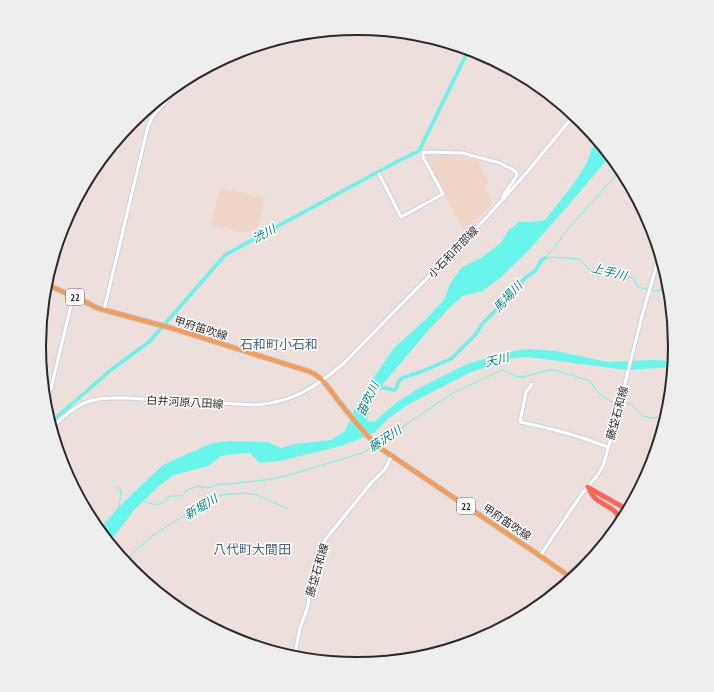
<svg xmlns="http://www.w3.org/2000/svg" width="714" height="692" viewBox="0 0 714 692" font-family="'PT Sans Narrow','Noto Sans JP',sans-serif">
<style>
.education{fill:#f0d6c9}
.water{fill:#68f5eb}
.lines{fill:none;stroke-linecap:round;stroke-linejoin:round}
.stream{stroke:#68f5eb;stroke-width:1}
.river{stroke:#68f5eb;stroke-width:3.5}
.secondary-casing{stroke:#c9d3dd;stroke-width:5}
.primary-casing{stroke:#c3c3c3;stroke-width:6}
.highway-casing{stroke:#c3c3c3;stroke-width:6}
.secondary{stroke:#fff;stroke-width:3}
.primary{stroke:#f89b55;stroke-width:4}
.highway{stroke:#ff6454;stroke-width:4.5}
.labels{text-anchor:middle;stroke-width:3;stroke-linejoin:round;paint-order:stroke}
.shield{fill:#fff;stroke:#6a6a6a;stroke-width:1}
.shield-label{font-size:10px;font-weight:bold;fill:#2a2a2a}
.street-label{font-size:11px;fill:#2a2a2a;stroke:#fff}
.water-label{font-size:12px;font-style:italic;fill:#088385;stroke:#fff}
.quarter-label{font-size:13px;fill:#48637d;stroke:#fff}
.rim{fill:none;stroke:#2a2a2a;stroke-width:2}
</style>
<rect width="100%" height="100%" fill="#eddfdb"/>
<path class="education" d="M427,154L463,157L477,160L489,182L484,185L493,203L467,229H463L425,157Z
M220,188H221L265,198V199L258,227L245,233L212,225L211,224Z"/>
<path class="water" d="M598,140L610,156L566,208L528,251L500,278L482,291L463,296L451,306L426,333L372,397L367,421L374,422L396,403L416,390L461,367L473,362L515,351L528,349L556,351L608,362L652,360L674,361L673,367L626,370L536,358L523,357L509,359L471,372L409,404L389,418L374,433L341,446L279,461L260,463L250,453L236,454L221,456L208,466L174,475L160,485L134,510L109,543L99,530L118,508L148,479L163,465L212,443L229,441L267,442L281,448L295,444L331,440L345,431L354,410L368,386L394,348L426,319L444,300L450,284L462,267L481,258L501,243L508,231L519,222H533L545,220C559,202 574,185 585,166C591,157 589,149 598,140Z"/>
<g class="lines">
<path class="stream" d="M545,258L553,257L579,259L581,260L588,269L633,278L638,287L654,291L669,289
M545,258L561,239V237L568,229L617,174L622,170
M624,403C634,402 636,411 643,416L652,418L667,416
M377,444L453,393L502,370L516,376L523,377L549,370H555L590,381C593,384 593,386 595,389C600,395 611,402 618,404
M112,480L113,481
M117,487L120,489L121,492L119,508
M142,501L157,505L166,501V498L170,496H180L184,494L186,491L197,486L208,488L220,484H228L265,480L286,476L362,453L374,446
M124,561L152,536L189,512L207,501L221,495L243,493L257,495L288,509"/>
<path class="river" d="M376,386L394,390L397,387L398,382L402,378L420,372L444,362L452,358L475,335L478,331L482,324L508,298C511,293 515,290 519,286C521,283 523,280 525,278C529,275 532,274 536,270C539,266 539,260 545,258
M50,423L112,369L149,342L225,255L243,245L400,160L417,152L420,149L464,59L469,49"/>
<defs>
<path id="secondary" d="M379,174L401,217L443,194L423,157V152L462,153L500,163L515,171L517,174L516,177L503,196L504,199
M104,310L148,126C154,108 174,99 180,82
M532,384L526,392L520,422C550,428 580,436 608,447
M46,409L73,297
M51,428C63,418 75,405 90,401C101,397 114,398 125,398L256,405C293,402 316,387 343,364L486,218L528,171L574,115
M540,556L581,495L597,476L603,466L611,438L642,316L660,254
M294,658L300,628L308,606L310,588L325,540L371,483L385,469L392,456"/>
<path id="primary" d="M45,284L80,299L97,308L171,328L308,371C323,376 331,392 341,404C352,418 367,437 380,448L533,551L566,574"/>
<path id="highway" d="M589,488L628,510
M563,581L598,548L616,529C626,509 605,508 595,498C592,495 590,490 588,487
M532,611L584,568
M518,619L564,580"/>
</defs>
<use href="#secondary" class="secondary-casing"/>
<use href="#primary" class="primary-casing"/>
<use href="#highway" class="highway-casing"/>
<use href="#secondary" class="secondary"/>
<use href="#primary" class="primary"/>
<use href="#highway" class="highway"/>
</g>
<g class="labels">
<g class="shield">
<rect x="66" y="289" width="18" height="16" rx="3"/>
<rect x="457" y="498" width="18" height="16" rx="3"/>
</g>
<g class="shield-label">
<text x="75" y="301">22</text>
<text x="466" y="510">22</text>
</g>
<g class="street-label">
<text transform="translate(453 252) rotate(-46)" y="4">小石和市部線</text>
<text transform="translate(201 328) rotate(17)" y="4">甲府笛吹線</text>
<text transform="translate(185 402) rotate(3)" y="4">白井河原八田線</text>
<text transform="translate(617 413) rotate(-75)" y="4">藤垈石和線</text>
<text transform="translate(507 522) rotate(34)" y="4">甲府笛吹線</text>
<text transform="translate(317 570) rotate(-74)" y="4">藤垈石和線</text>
</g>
<g class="water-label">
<text transform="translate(264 234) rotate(-28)" y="4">渋川</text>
<text transform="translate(609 272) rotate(14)" y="4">上手川</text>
<text transform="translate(508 297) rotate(-47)" y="4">馬場川</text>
<text transform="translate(497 360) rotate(-14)" y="4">天川</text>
<text transform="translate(368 399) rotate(-65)" y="4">笛吹川</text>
<text transform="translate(385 439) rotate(-33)" y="4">藤沢川</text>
<text transform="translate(201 507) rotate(-31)" y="4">新堀川</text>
</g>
<g class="quarter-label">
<text x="279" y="349">石和町小石和</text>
<text x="252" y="554">八代町大間田</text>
</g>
</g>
<path d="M0 0H714V692H0ZM46 346a311 311 0 1 1 622 0a311 311 0 1 1-622 0Z" fill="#eee" fill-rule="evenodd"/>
<path class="rim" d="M46 346a311 311 0 1 1 622 0a311 311 0 1 1-622 0Z"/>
</svg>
